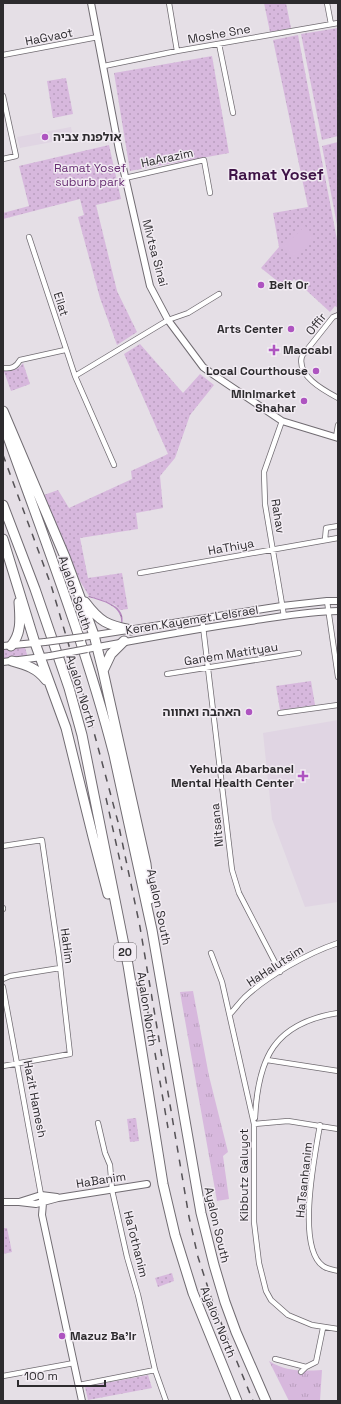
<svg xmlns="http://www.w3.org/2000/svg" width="341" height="1404" viewBox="0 0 341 1404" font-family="'Space Grotesk','Noto Sans Hebrew',sans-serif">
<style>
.built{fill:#e0d5e3}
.grass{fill:url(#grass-tufts)}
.park{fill:url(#park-dots)}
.pitch{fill:#d7b8dd}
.water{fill:url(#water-waves)}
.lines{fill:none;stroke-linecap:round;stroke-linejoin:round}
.minor-casing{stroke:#716c72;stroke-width:6}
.tertiary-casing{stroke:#716c72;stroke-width:8}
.motorway-casing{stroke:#716c72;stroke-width:11}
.minor{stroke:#fff;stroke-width:4.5}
.tertiary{stroke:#fff;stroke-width:6}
.motorway{stroke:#fff;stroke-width:9}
.rail{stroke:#555256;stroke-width:1.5;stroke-dasharray:7 7;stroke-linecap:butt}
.tertiary-bridge-casing{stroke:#716c72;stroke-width:8;stroke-linecap:butt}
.tertiary-bridge{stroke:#fff;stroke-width:6}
.poi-dot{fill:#ae54c0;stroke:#f2ecf3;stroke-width:1.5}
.labels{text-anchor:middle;stroke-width:3;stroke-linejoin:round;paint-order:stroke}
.shield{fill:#f2ecf3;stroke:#686569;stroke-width:1}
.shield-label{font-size:11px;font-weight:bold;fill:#2d2b2e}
.street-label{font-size:12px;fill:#2d2b2e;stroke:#f2ecf3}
.poi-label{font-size:12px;font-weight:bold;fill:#2d2b2e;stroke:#f2ecf3;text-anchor:end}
.park-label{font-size:12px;fill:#682e73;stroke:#f2ecf3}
.district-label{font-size:16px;font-weight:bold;fill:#3e1346;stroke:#f2ecf3}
</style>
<defs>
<pattern id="grass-tufts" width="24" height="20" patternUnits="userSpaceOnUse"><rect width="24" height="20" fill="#d7b8dd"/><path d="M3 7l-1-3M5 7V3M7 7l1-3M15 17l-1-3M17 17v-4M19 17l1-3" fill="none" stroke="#b99ebe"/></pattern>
<pattern id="park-dots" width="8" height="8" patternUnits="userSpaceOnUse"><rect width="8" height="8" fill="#d7b8dd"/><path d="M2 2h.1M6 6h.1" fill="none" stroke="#b99ebe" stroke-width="1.8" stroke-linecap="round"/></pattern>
<pattern id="water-waves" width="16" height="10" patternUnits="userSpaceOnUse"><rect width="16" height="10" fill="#b687bf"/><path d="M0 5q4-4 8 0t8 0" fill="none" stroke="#946f9c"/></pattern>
</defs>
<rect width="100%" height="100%" fill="#e5dfe6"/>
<path class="built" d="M71,127L73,138L20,148L17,137Z
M338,720V902L305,907L272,819L263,733Z"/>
<path class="grass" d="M193,991L209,1076L228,1152L223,1156L229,1199L217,1201L180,992Z
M269,1361C287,1372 302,1371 322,1370L320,1401H289Z"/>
<path class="park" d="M264,3H286L291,28L270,32Z
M338,28V136L322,140L301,34Z
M298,35L338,245V308L335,306L330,312L294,279L286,288L261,268L279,247L273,213L308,207L273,40Z
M212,56L229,153L130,171L114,73Z
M66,78L73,114L53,118L47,81Z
M338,142V230L322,146Z
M109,145L121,199L96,205L117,291L137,332L117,345L100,298L78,217L84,215L80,199L3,219V213L29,206L19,166Z
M140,344L183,393L200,374L214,385L190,415L175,458L160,476L163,508L136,513L138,529L80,538L88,578L122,573L128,609L120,610L115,605L89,596L80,581L44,495L58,490L69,508L132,479L131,471L168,454L124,354Z
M23,363L30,384L11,391L3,369C11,373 19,369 23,363Z
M24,644L28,658L3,662V646Z
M311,681L315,705L280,710L276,686Z
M136,1118L139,1141L130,1142L127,1119Z
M3,1228H7L12,1252L3,1254Z
M172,1273L174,1281L158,1287L155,1278Z
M148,1375L152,1388L88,1400L85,1387Z"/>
<path class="pitch" d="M305,226L314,236L294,256L284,246Z"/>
<path class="water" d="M89,596C104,601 127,605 122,625H121C124,606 103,601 88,597Z"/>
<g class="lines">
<defs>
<path id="minor" d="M169,3L177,51
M327,3L331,24
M219,44L233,113
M3,55L98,37
M104,66L177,51L338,23
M3,96L16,156L3,159
M125,178L204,160L210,193
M29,237L75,376L114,465
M338,315L333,317L302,356C296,376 325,391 338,398
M3,368C12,369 16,367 20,360L65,350
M75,376L168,320L188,313L219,294
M282,421L264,472L265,504L284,616
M336,437L338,425
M325,540L326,528L338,526
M140,573L338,538
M327,601L338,677
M202,618L232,870L239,893L280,972
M167,674L299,653
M280,713L338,705
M3,846L42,840L59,957L70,1054L3,1066
M3,908V909
M211,953L222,982L254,1124V1222L259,1263L266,1291L271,1300L288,1315L312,1325L338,1329
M3,979L10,976L60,968
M3,987L41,1195
M230,1014C235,1009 239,1003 244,998C267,976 308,953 338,943
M267,1060L338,1071
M255,1118C258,1058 274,1023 338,1013
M98,1123L105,1153L110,1165L112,1190L127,1257L138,1295L155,1370L166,1401
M254,1124L288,1121L338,1129
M320,1125C315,1154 296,1247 323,1266C327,1269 334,1270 338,1271
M275,1359L306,1367
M301,1372L306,1367L316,1362L323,1328
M3,1376L74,1363
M79,1385L155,1370"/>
<path id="tertiary" d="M91,3L119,150L150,286L168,320L203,367L211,373L282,421L338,438
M83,637L282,606L327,601H338
M3,646L45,642
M87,649C142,639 195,629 250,621C279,617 309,611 338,611
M3,662L50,656
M41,1195L43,1203L42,1215L82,1401
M3,1202H19L36,1204L58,1198L147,1184
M19,1202L41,1195L57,1197"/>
<path id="motorway" d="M3,411L65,557L94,635L103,671L146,864L150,899
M3,423C42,533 85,642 114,755L152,930L201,1213L214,1265L225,1302L236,1332L266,1401
M3,505L35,589L69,688L82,735L128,965L163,1184L175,1235L193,1293L237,1401
M3,539L35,643L66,728L93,837L108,894
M85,602C100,622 107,625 131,630
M11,646C22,633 20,618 19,602
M12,661C26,665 37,668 46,680
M103,671L111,654L124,641"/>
</defs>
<use href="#minor" class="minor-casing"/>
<use href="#tertiary" class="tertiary-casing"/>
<use href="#motorway" class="motorway-casing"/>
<use href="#minor" class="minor"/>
<use href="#tertiary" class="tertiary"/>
<use href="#motorway" class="motorway"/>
<path class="rail" d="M3,455L51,585L88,710L118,822L140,927L189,1217L198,1257L213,1303L253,1401
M106,798L122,870
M143,984L168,1128"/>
<defs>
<path id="tertiary-bridge" d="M45,642L83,637
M50,656L87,649"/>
</defs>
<use href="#tertiary-bridge" class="tertiary-bridge-casing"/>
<use href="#tertiary-bridge" class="tertiary-bridge"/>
</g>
<g class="poi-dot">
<circle cx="45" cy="137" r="4"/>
<circle cx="261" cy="285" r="4"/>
<circle cx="291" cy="329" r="4"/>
<path d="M272 344h4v4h4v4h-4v4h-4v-4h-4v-4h4z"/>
<circle cx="316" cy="371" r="4"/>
<circle cx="304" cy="401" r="4"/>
<circle cx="249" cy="712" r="4"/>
<path d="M301 770h4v4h4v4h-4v4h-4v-4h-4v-4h4z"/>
<circle cx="62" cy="1336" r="4"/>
</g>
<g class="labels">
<rect class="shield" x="114" y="943" width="22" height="18" rx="3"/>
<g class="shield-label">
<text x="125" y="956">20</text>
</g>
<g class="street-label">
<text transform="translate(219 34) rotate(-10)" y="4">Moshe Sne</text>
<text transform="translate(49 37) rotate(-11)" y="4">HaGvaot</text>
<text transform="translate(167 158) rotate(-12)" y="4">HaArazim</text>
<text transform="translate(155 253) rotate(75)" y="4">Mivtsa Sinai</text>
<text transform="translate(61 304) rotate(72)" y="4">Eilat</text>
<text transform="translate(316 324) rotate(-51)" y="4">Offir</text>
<text transform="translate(278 516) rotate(81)" y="4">Rahav</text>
<text transform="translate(231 547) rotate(-10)" y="4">HaThiya</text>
<text transform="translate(75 593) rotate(71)" y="4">Ayalon South</text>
<text transform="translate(192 620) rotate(-9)" y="4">Keren Kayemet LeIsrael</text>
<text transform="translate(231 654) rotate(-9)" y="4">Ganem Matityau</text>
<text transform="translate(81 691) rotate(73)" y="4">Ayalon North</text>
<text transform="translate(217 825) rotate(-96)" y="4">Nitsana</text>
<text transform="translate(159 907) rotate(78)" y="4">Ayalon South</text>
<text transform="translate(67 946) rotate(82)" y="4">HaHim</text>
<text transform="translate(275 966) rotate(-33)" y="4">HaHalutsim</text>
<text transform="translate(147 1009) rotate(81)" y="4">Ayalon North</text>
<text transform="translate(35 1099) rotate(79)" y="4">Hazit Hamesh</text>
<text transform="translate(244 1175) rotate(-90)" y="4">Kibbutz Galuyot</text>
<text transform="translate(101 1180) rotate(-9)" y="4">HaBanim</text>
<text transform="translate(304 1180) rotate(-84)" y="4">HaTsanhanim</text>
<text transform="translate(217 1225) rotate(77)" y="4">Ayalon South</text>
<text transform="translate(136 1244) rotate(76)" y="4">HaTothanim</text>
<text transform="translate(218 1322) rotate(68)" y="4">Ayalon North</text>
</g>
<g class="poi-label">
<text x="53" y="141" text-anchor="start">אולפנת צביה</text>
<text x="269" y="289" text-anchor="start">Beit Or</text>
<text x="283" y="333">Arts Center</text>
<text x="283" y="354" text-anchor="start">Maccabi</text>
<text x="308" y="375">Local Courthouse</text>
<text x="296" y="398">Minimarket<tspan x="296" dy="14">Shahar</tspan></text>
<text x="241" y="716">האהבה ואחווה</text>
<text x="294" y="773">Yehuda Abarbanel<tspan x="294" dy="14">Mental Health Center</tspan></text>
<text x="70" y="1340" text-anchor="start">Mazuz Ba'ir</text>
</g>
<g class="park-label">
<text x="90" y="172">Ramat Yosef<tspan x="90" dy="14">suburb park</tspan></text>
</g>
<g class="district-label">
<text x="276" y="180">Ramat Yosef</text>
</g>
</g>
<rect width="341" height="1404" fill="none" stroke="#2d2b2e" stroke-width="8"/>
<path d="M18 1380v6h87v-6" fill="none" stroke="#2d2b2e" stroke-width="2"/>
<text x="24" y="1380" font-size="12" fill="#2d2b2e" stroke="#f2ecf3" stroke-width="3" paint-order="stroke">100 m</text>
</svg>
